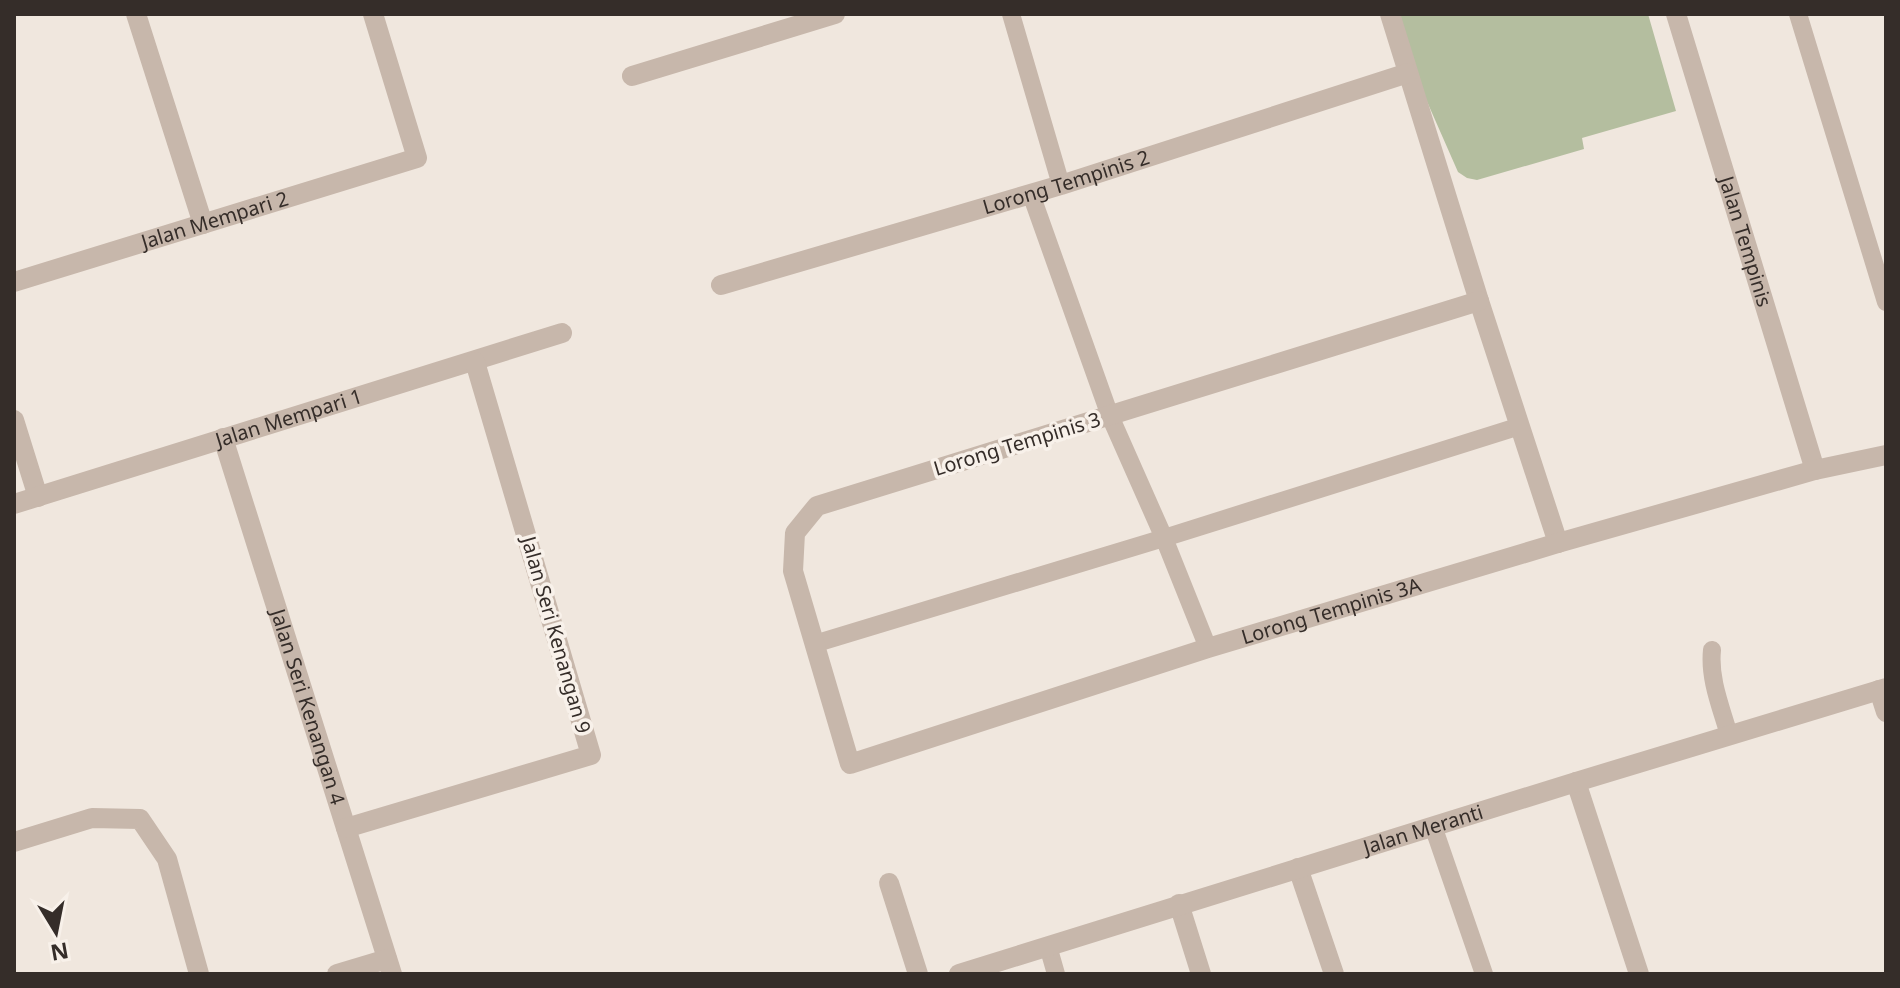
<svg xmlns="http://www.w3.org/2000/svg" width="1900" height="988" viewBox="0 0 1900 988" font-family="'Noto Sans',sans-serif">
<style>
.green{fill:#b4be9f}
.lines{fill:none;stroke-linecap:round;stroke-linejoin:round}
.service{stroke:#c7b7ab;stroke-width:18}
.minor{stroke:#c7b7ab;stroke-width:20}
.labels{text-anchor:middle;stroke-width:7;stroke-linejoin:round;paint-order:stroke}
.street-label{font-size:20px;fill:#352d29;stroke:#f8f1ea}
</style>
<rect width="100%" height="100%" fill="#f0e7de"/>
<path class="green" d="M1395,14H1648L1676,111L1582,138L1584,149L1477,180L1467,178L1458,172L1425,97Z"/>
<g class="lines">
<path class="service" d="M1011,14L1061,185
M1798,14L1886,302
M1031,194L1110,416L1164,538L1208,648
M814,644L1164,538L1520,426
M1712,650C1709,679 1721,707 1729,735
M1433,826L1484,974
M1048,946L1056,974"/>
<g class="minor">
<path d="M136,14L203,224"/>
<path d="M1390,14L1479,301L1558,543"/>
<path id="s1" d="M1676,14L1815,470"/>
<path d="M632,76L835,14"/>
<path id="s2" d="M14,282L417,158L373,14"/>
<path id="s3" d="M721,285L1061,185L1408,73"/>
<path id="s4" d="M1479,301L817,506L795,533L793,571L850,764L1208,648L1558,543L1815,470L1886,455"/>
<path d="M14,420L38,497"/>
<path id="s5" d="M223,438L392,974"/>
<path id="s6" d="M14,504L562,333"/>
<path d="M1879,690L1886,712"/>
<path d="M1576,782L1639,974"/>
<path d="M346,828L591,755L475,362"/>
<path d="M14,842L92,818L140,819L167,859L199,974"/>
<path d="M1298,868L1334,974"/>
<path d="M889,883L918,974"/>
<path d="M1179,904L1201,974"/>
<path d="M337,974L387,959"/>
<path id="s7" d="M959,974L1576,782L1886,688"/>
</g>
</g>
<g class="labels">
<g class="street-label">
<text dy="7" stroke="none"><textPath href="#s3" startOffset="360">Lorong Tempinis 2</textPath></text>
<text dy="7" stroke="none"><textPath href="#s2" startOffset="210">Jalan Mempari 2</textPath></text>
<text dy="7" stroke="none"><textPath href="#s1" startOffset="238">Jalan Tempinis</textPath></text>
<text dy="7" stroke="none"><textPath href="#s6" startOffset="288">Jalan Mempari 1</textPath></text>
<text transform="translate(1017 444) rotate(-17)" y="7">Lorong Tempinis 3</text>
<text dy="7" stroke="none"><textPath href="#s4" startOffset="1472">Lorong Tempinis 3A</textPath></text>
<text transform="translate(556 635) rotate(74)" y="7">Jalan Seri Kenangan 9</text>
<text dy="7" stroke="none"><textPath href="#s5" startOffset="282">Jalan Seri Kenangan 4</textPath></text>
<text dy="7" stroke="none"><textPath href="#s7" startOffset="486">Jalan Meranti</textPath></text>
</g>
</g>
<rect width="1900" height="988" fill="none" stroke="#352d29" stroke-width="32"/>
<g transform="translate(56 932) rotate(170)" stroke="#f8f1ea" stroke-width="6" paint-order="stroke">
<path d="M0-6L14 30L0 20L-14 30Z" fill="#352d29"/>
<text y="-12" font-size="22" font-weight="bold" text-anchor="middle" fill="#352d29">N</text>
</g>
</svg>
